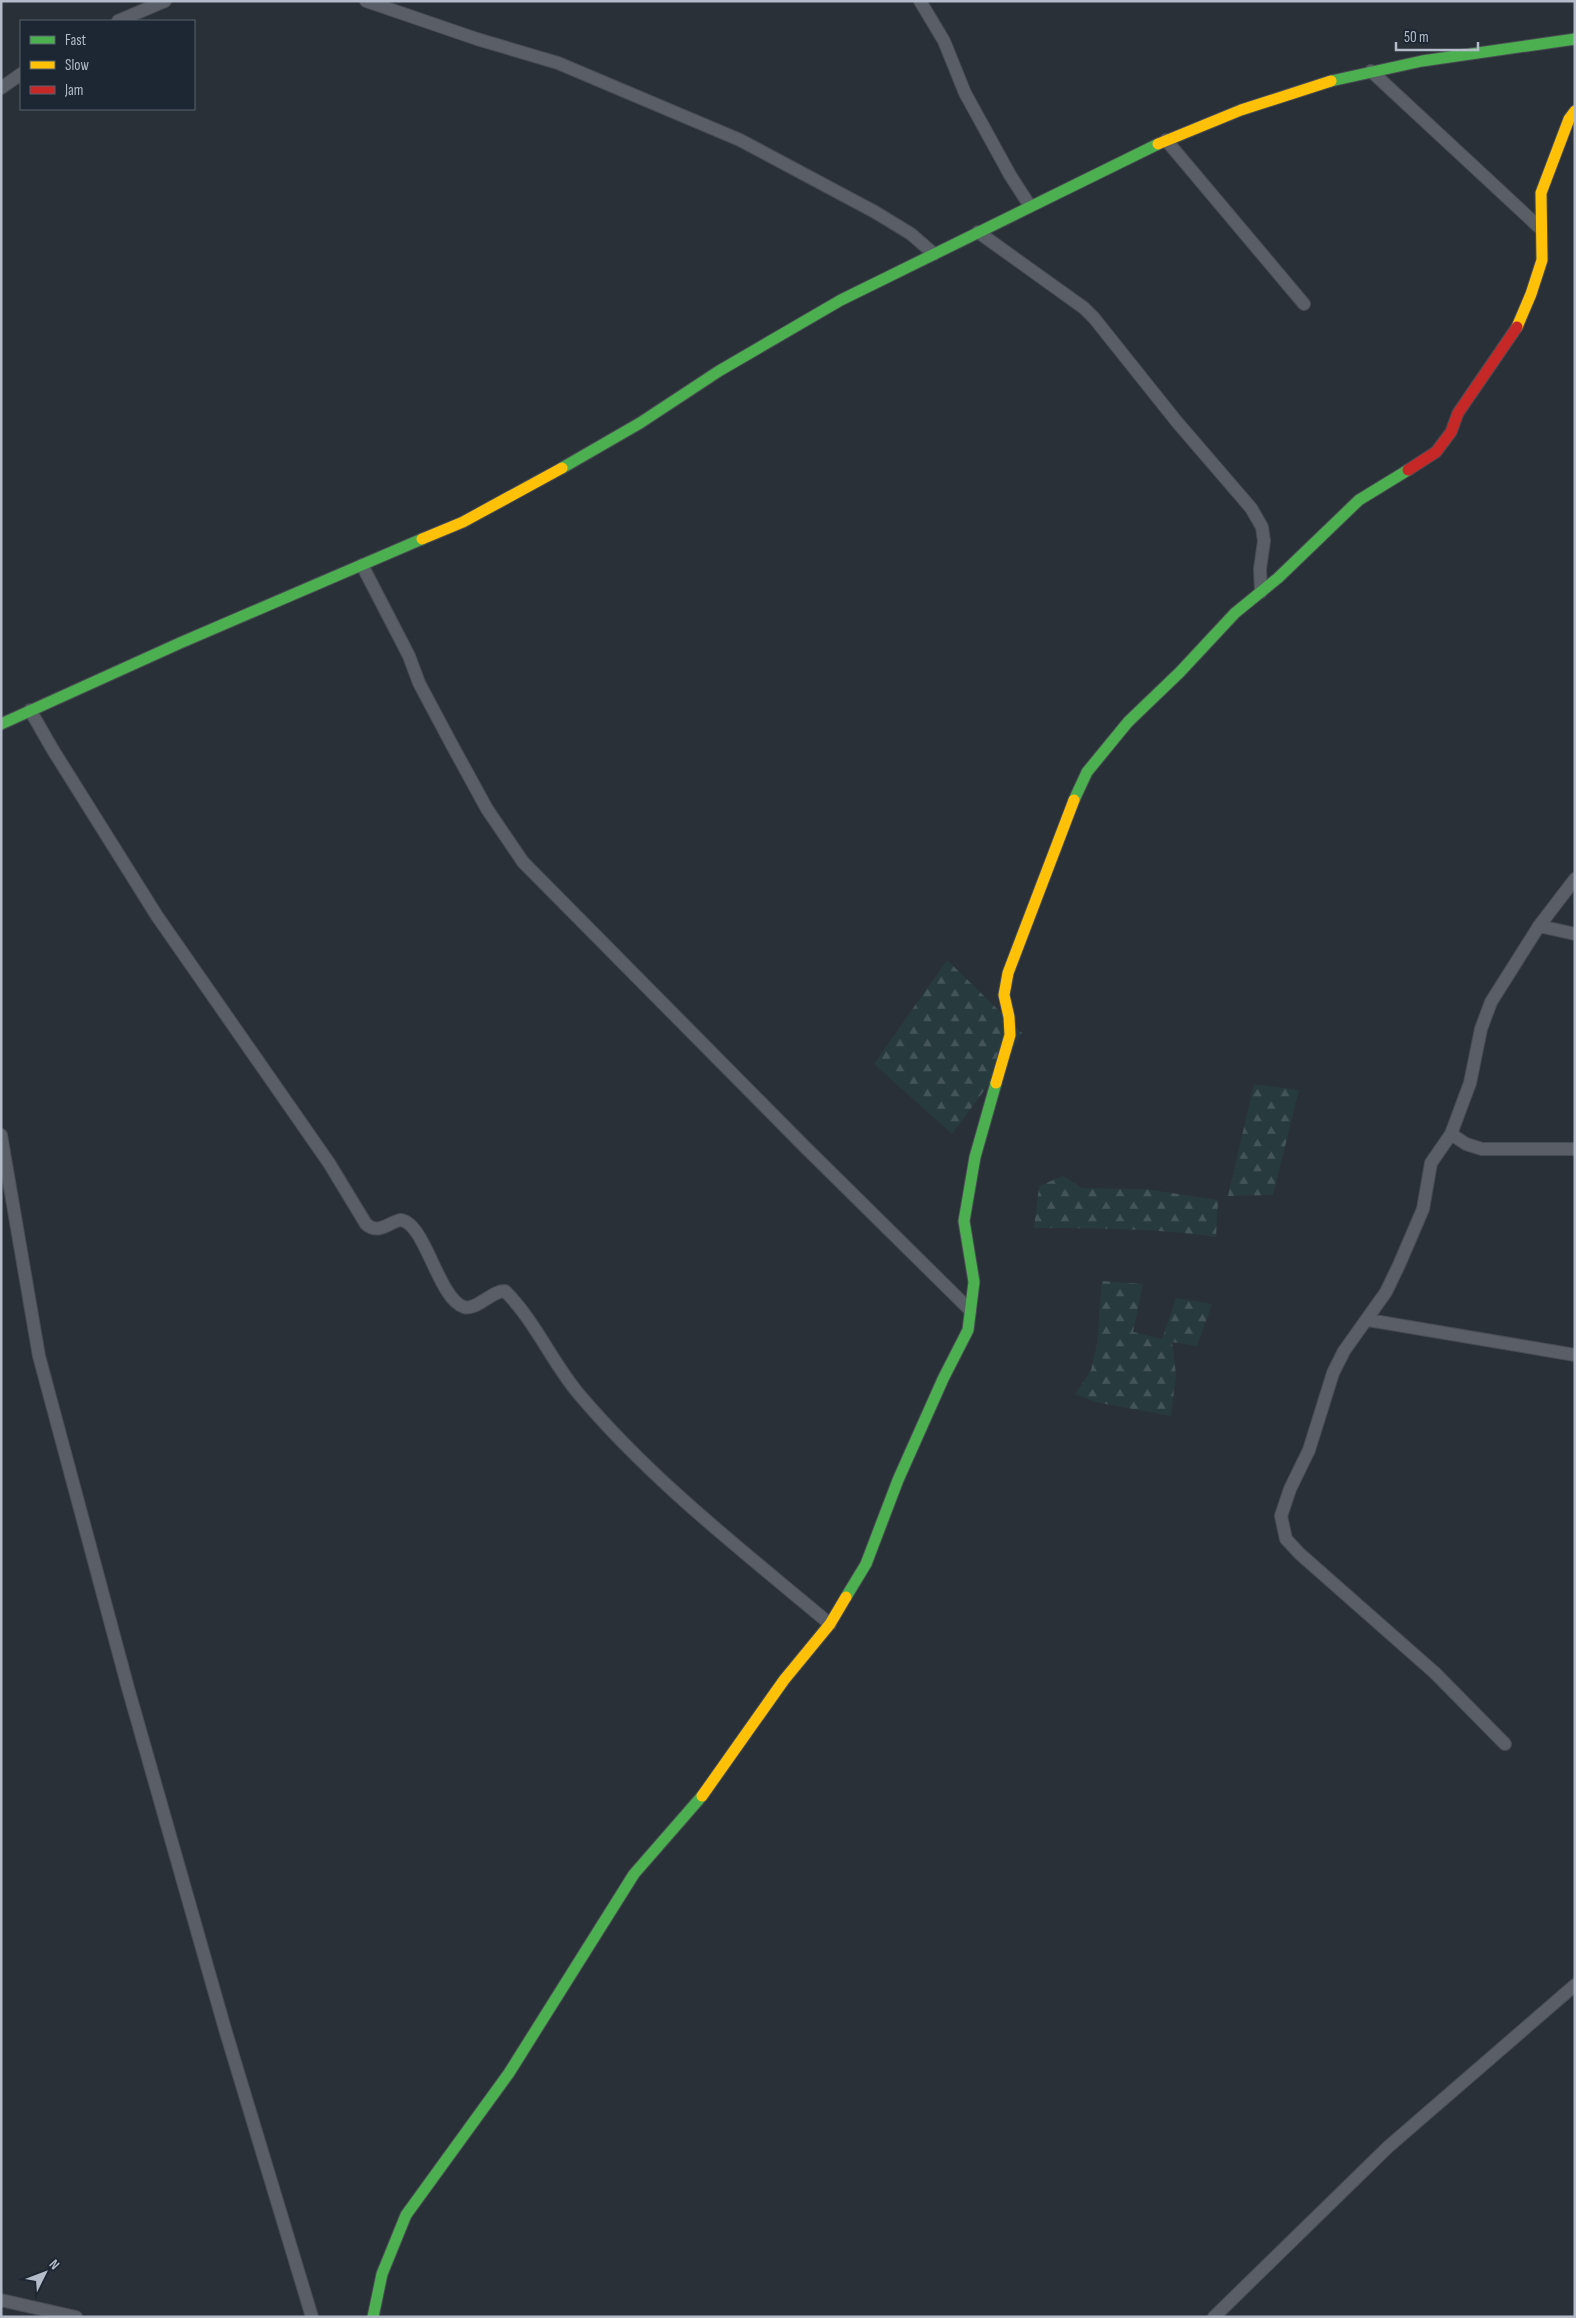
<svg xmlns="http://www.w3.org/2000/svg" width="1576" height="2318" viewBox="0 0 1576 2318" font-family="'Sofia Sans Condensed',sans-serif">
<style>
.forest{fill:url(#forest-firs)}
.lines{fill:none;stroke-linecap:round;stroke-linejoin:round}
.street-casing{stroke:#484c53;stroke-width:14}
.fast-casing{stroke:#484c53;stroke-width:13}
.slow-casing{stroke:#484c53;stroke-width:13}
.jam-casing{stroke:#484c53;stroke-width:13}
.street{stroke:#5a5e66;stroke-width:12}
.fast{stroke:#4caf50;stroke-width:11}
.slow{stroke:#ffc107;stroke-width:11}
.jam{stroke:#c62828;stroke-width:11}
</style>
<defs>
<pattern id="forest-firs" width="22" height="20" patternUnits="userSpaceOnUse" patternTransform="scale(1.25)"><rect width="22" height="20" fill="#273a3e"/><path d="M5 1l3.5 6h-7zM16 11l3.5 6h-7z" fill="#445559"/></pattern>
</defs>
<rect width="100%" height="100%" fill="#2a3038"/>
<path class="forest" d="M947,960L1022,1033L997,1073L952,1134L874,1064Z
M1254,1084L1299,1090L1273,1195L1228,1196Z
M1063,1176L1082,1188L1145,1189L1218,1200L1216,1237C1155,1228 1095,1228 1034,1228L1039,1186Z
M1102,1281L1143,1284L1133,1332L1162,1339L1176,1298L1212,1304L1197,1346L1172,1342L1176,1375L1171,1416L1095,1402L1075,1394L1091,1370L1097,1344Z"/>
<g class="lines">
<defs>
<path id="street" d="M366,1L477,39L558,63L740,140L875,212L911,234L934,254
M920,1L944,41L965,93L1010,175L1030,206
M118,21L165,1
M1371,71L1541,229
M1,88L21,74
M1166,140L1304,304
M978,232L1084,308L1094,318L1177,422L1251,508L1262,527L1264,541L1260,569L1261,592
M362,565L409,656L419,683L452,745L487,809L523,862L803,1145L970,1310
M30,710L53,750L157,916L329,1163L366,1224C378,1235 388,1223 400,1220C425,1221 438,1299 464,1307C476,1311 491,1291 505,1291C535,1321 552,1362 578,1393C651,1480 743,1551 830,1624
M1539,926L1575,934
M1451,1134L1466,1144L1482,1149H1575
M1,1135L39,1356L128,1688L225,2029L312,2317
M1368,1320L1575,1355
M1505,1744L1435,1673L1300,1554L1286,1539L1281,1516L1290,1489L1309,1450L1333,1373L1344,1351L1386,1292L1399,1265L1423,1209L1431,1163L1451,1134L1470,1083L1481,1029L1491,1002L1539,926L1575,879
M1,2300L76,2317
M1214,2317L1388,2147L1575,1985"/>
<path id="fast" d="M1331,81L1422,61L1575,39
M562,468L640,423L719,371L841,300L1158,144
M1,724L180,643L422,539
M1074,800L1087,772L1128,722L1180,672L1235,613L1278,578L1359,500L1408,470
M846,1597L866,1564L898,1480L943,1379L968,1330L974,1282L964,1221L975,1157L996,1083
M373,2317L382,2274L406,2215L509,2073L634,1874L702,1796"/>
<path id="slow" d="M1158,144L1241,110L1331,81
M1517,327L1531,294L1542,260L1541,193L1569,119L1575,111
M422,539L463,522L562,468
M996,1083L1010,1035L1009,1017L1004,995L1008,973L1074,800
M702,1796L784,1680L830,1624L846,1597"/>
<path id="jam" d="M1408,470L1436,452L1451,432L1458,413L1517,327"/>
</defs>
<use href="#street" class="street-casing"/>
<use href="#fast" class="fast-casing"/>
<use href="#slow" class="slow-casing"/>
<use href="#jam" class="jam-casing"/>
<use href="#street" class="street"/>
<use href="#fast" class="fast"/>
<use href="#slow" class="slow"/>
<use href="#jam" class="jam"/>
</g>
<rect width="1576" height="2318" fill="none" stroke="#b4bcc9" stroke-width="5"/>
<rect x="20" y="20" width="175" height="90" fill="#1d2633" stroke="#59626f"/>
<rect x="30" y="36" width="25" height="8" fill="#4caf50" stroke="#59626f"/>
<text x="65" y="45" font-size="15" fill="#b4bcc9">Fast</text>
<rect x="30" y="61" width="25" height="8" fill="#ffc107" stroke="#59626f"/>
<text x="65" y="70" font-size="15" fill="#b4bcc9">Slow</text>
<rect x="30" y="86" width="25" height="8" fill="#c62828" stroke="#59626f"/>
<text x="65" y="95" font-size="15" fill="#b4bcc9">Jam</text>
<g transform="translate(45 2273) rotate(48)" stroke="#1d2633" stroke-width="4" paint-order="stroke">
<path d="M0-4L9 19L0 12L-9 19Z" fill="#b4bcc9"/>
<text y="-8" font-size="14" font-weight="bold" text-anchor="middle" fill="#b4bcc9">N</text>
</g>
<path d="M1396 42v8h82v-8" fill="none" stroke="#b4bcc9" stroke-width="2.5"/>
<text x="1404" y="42" font-size="15" fill="#b4bcc9" stroke="#1d2633" stroke-width="4" paint-order="stroke">50 m</text>
</svg>
